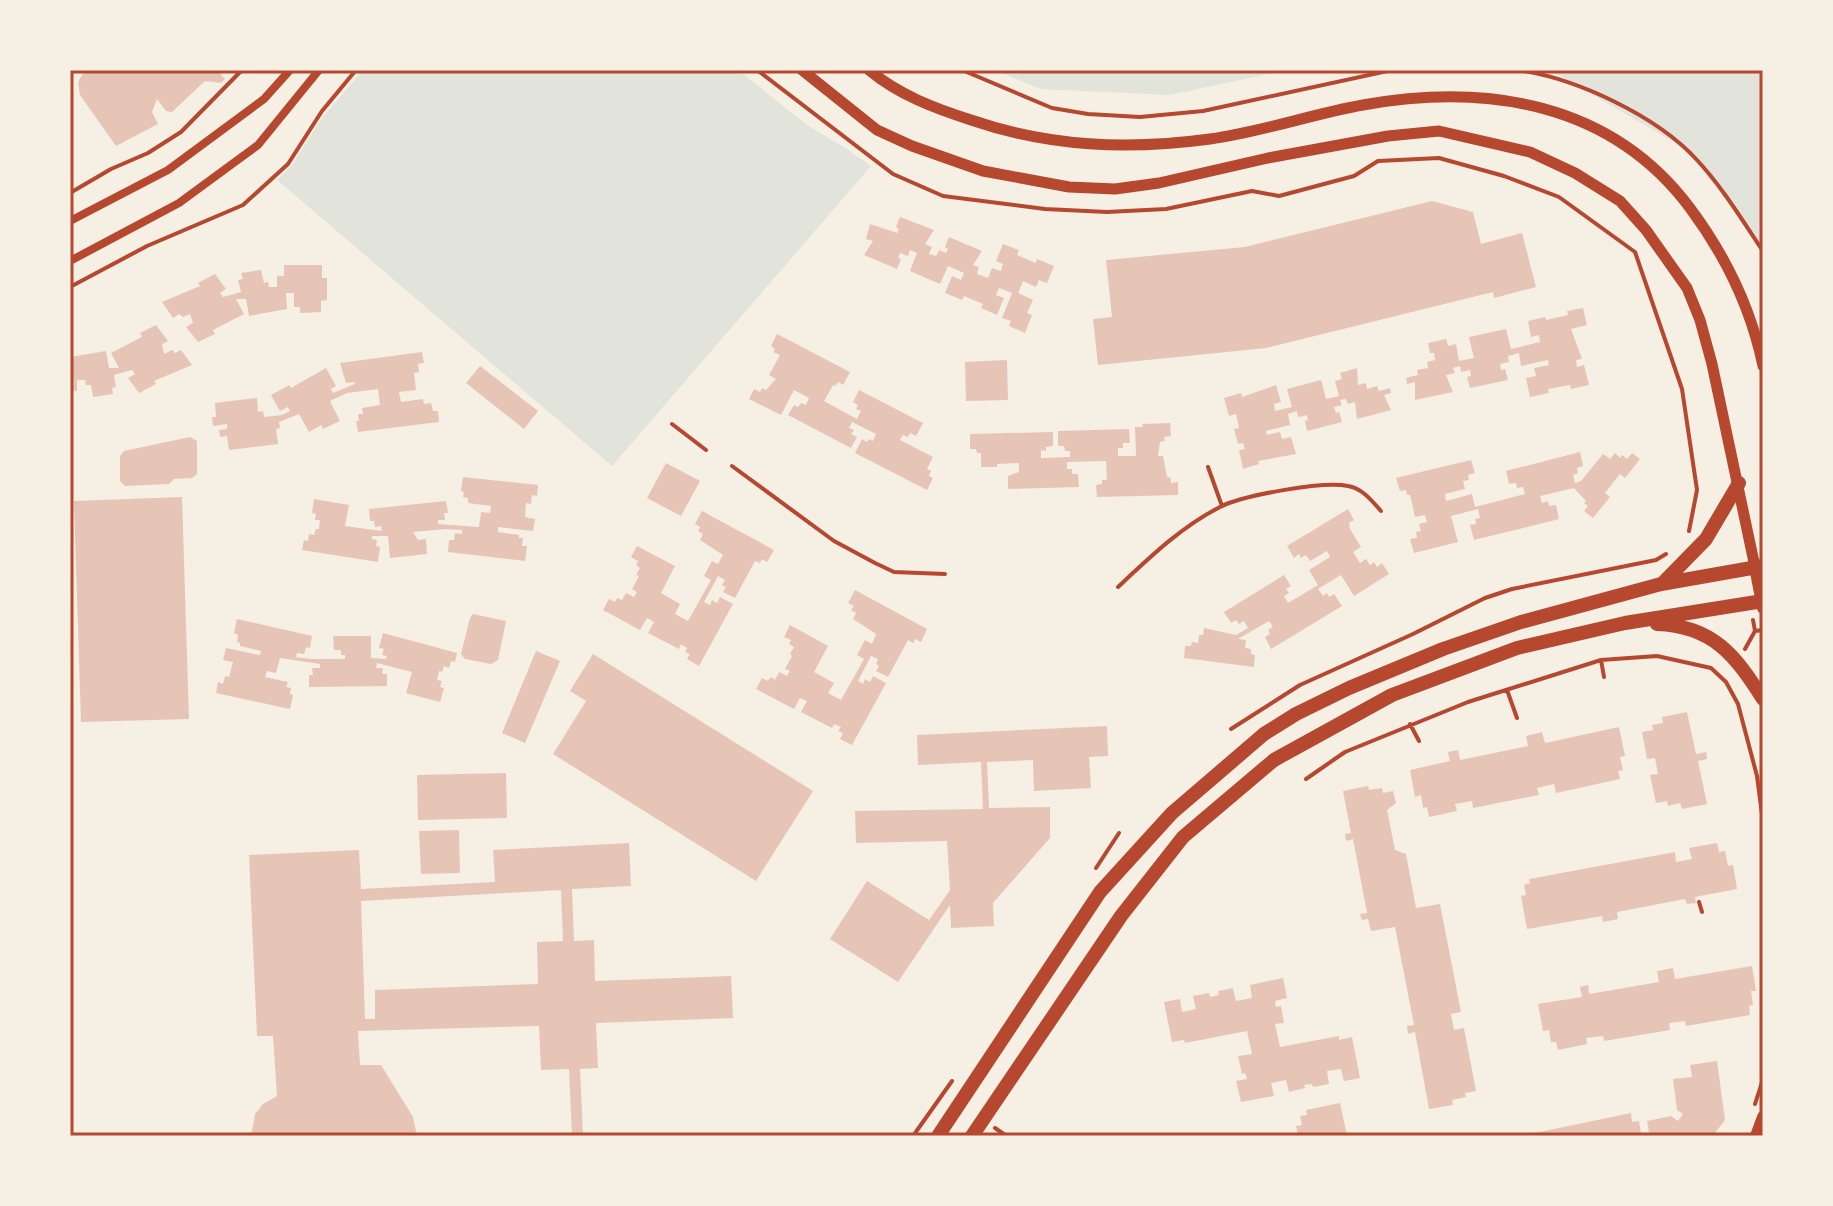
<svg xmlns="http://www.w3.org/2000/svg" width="1833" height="1206" viewBox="0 0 1833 1206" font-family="Barlow,sans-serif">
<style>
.green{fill:#e2e4dc}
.building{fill:#e6c5b7;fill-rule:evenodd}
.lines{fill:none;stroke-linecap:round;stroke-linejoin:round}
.path{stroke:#b5482f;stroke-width:4}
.minor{stroke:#b5482f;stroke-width:8}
.tertiary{stroke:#b5482f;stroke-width:11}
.secondary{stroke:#b5482f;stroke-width:12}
.primary{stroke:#b5482f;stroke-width:14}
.neatline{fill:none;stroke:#b5482f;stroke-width:3}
</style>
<rect width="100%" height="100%" fill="#f6efe4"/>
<path class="green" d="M363,70H738L807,125L847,149L871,166L612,466L277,180L292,165L321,119Z
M995,70H1287L1170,95L1040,89Z
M1550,70H1763V246L1684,148Z"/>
<path class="building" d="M85,70H217L225,79L221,83L205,81L172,112L166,111L157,99L152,112L158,124L116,146L80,95L78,82Z
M1432,201L1473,212L1481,244L1522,233L1536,287L1494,298L1493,292L1266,348L1098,365L1093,319L1112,317L1106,260L1245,247Z
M900,217L934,230L925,244L932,247L929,254L936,256L939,250L946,253L948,249L945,247L949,237L982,251L973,265L979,267L977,274L988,278L992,268L1001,271L1003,264L996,261L1003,244L1019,250L1017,255L1036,263L1037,259L1054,266L1047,283L1039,280L1036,287L1023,281L1018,293L1033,300L1027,313L1032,315L1025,333L1009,326L1011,321L1002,318L1012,293L999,288L996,295L1004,298L997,315L981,308L983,304L964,296L962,300L945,293L952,276L961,280L964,273L948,266L940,284L910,271L917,253L910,250L908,256L900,253L898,258L901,259L897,269L864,255L873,241L866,239L870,224L897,233L899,229L896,227Z
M284,265H322V278H327V300L321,301V312L300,313V307H294V293H286L287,309L249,316L246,299H236L244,314L213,330L215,334L198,342L186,327L193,323L190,314L183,317L179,314L173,318L162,302L200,286L198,283L215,274L226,289L220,293L223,297L241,292L238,280L243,279L241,273L261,270L264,283L268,282L269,287H277V276H284Z
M1583,308L1587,325L1571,329L1582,359L1576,360L1577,367L1584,365L1589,385L1571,389L1570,385L1548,389L1549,393L1530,397L1526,378L1536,376L1534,368L1549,365L1548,360L1521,366L1519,353L1508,356L1509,362L1500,364L1501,370L1505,369L1508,380L1470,388L1467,377L1471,376L1470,370L1461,372L1460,366L1453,368L1455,373L1446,375L1453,392L1415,400V382L1407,384L1406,378L1418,375L1417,370L1428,368L1427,362L1435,360L1434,353H1430L1428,343L1446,339L1448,346L1456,344L1459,361L1474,358L1469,337L1506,329L1511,349L1540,342L1539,335L1531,337L1528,321L1545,317L1546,320L1568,315L1567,311Z
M156,325L168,341L162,344L164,354L172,350L175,353L181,350L192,365L154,381L156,384L139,393L128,378L135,374L132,370L114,375L116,387L112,388L113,394L93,397L91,385H86L85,380H77V391L70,390V357L106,351L109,368H119L111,353L142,337L140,333Z
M777,334L850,372L843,385L838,382L835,386L833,385L824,401L857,419L861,411L856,409L858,405L853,402L859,390L923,423L916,436L910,433L908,437L903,435L900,440L933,457L927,469L931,471L929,476L933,478L927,490L855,453L862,439L867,442L869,439L873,441L876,434L852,422L849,428L854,430L851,434L857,437L851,448L788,415L794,405L798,407L801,403L806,405L809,398L794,390L781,415L749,399L754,389L760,392L762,388L766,390L776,379L769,375L780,355L773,352L775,349L771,346Z
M422,352L424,363L418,364L419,372L414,373L416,390L399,392L401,402L423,399L424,404L431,403L433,411H438L439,422L358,432L356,421H359L358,414H363L362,408L380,405L378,389L347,393L330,401L340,421L323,429L321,425L309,432L299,414L279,422L280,428L276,429L278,444L229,450L227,436L220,437L219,430L227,429V424L213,426L212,417H216L215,403L257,398L258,412L263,411L264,417L282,415L290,411L288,407L280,411L271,395L289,385L291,388L326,368L336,386L331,389L333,393L355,384V382L346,383L340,363Z
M1007,360L1008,400L966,401L965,362Z
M480,366L538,411L524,429L466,383Z
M1357,368L1358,385L1366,383L1367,389L1377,386L1379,391L1390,388L1391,393L1384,395L1391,410L1357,419L1355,402L1348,404L1346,399L1340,400L1342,405L1334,407L1336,413L1339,412L1342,422L1307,431L1305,421L1308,420L1307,415L1298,417L1297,411L1288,414L1290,425L1266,431L1267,435L1280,432L1282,439L1291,437L1296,454L1258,461L1259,464L1243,469L1239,450L1245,449L1243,443L1238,444L1234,429L1239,428L1236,414L1229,416L1224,398L1241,393L1242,397L1276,385L1281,402L1274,404L1275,411L1292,407L1287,389L1321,380L1326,399L1339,396L1335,381L1342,379L1340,373Z
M1170,423L1171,436L1164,437L1165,441L1160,442L1158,456H1163L1167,477L1171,478V483L1178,482V495L1097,497L1096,485L1102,484V480H1107L1106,461L1067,462V469H1072V474H1078L1079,487L1008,489V476L1019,472V463L997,464V467H981V453H977L976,449H970V434L1053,432V446L1046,447V451L1041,450V458L1070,457V451H1065L1064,446H1058V431L1129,429L1130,443H1123V448H1118V456H1136L1135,427H1143L1142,424Z
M190,437L197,441V474L192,478L174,479L169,484L125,486L120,481V456L124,451Z
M1580,452L1583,466L1577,468L1578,473L1573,475L1575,483L1581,481L1603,454L1610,459L1615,453L1620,458L1622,455L1627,459L1632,453L1640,459L1625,478L1620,474L1605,493L1610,497L1593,518L1584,511L1588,506L1584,503L1586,501L1574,488L1540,496L1542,503L1548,501L1549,506L1556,505L1559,519L1474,540L1470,525L1476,524L1475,519L1480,518L1478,509L1451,516L1458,542L1414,553L1410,539L1417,538L1416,532L1421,531L1419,524L1427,522L1425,515L1415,517L1410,495H1407L1406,490L1400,491L1396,478L1471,460L1475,473L1468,475L1469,480L1463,481L1465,489L1445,494L1446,501L1472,494L1475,507L1525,494L1523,487L1517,488L1516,483L1509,484L1506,471Z
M666,463L700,481L681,516L647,498Z
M463,477L538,485L537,496L532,495L531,504L526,503L525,517L535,519L533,531L498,527V532L519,535V538H523L522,546H527L525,561L448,552L449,540H454L455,533L462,534V530L446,529L413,532L418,540L426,539L427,554L390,558L388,536H372V539L377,540L376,546L380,547L378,562L302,550L304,540L308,541L309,534L314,535L316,529H319L320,520H315L316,514L312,513L314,499L349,505L345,526L382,531L381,526L375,527L374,521H370L369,509L446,501L448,513H444L445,520H438V524L479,527L481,512L490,513L491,506L468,503V498L463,497L464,492L461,491Z
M182,497L189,719L81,722L74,501Z
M1348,509L1354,520L1349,523L1350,529L1361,547L1353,552L1360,563L1366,559L1370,565L1374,562L1377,567L1382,563L1389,574L1354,596L1341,575L1318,589L1323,596L1327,593L1329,597L1334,594L1342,606L1271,649L1265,637L1270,634L1268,630L1273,627L1269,621L1238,639L1246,640L1245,648L1251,649V654L1255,655L1254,667L1184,658L1185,646H1191L1192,642L1198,643L1199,635H1203L1204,628L1236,635L1248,628L1244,621L1239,624L1236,620L1231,623L1224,612L1284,575L1291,586L1286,589L1289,593L1284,596L1288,603L1318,585L1309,570L1330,557L1327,551L1310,561L1306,555L1301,558L1299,554L1294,558L1287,546Z
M702,511L774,550L767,562L762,559L760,563L755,561L735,598L723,592L726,587L722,585L725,580L718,576L704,602L710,605L712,600L717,603L720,597L733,604L699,666L687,659L690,654L685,652L687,648L681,644L679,649L648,633L654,622L647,618L640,630L603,610L609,599L615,602L617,598L622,600L626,593L634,597L637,592L632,589L639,576L636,575L640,568L636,565L638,561L631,557L637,546L675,566L661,593L680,604L675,614L688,621L711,580L704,576L712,561L718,564L723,555L700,540L703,534L698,531L700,527L695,524Z
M855,590L927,629L921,642L915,639L913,643L908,640L888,677L876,671L879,666L876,664L878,659L871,656L858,681L863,684L865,679L870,682L873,676L886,683L852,745L840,739L843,733L838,731L841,727L834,724L832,728L801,712L807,701L800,698L794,709L756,689L762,678L768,681L771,677L775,680L779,672L787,676L790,671L785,669L792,656L790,654L794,647L789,644L791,640L784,637L790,625L828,646L814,672L834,683L828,693L841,700L864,659L857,655L865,640L872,644L876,634L853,619L856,613L851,610L854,606L848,603Z
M473,614L506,621L498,660L491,664L465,659L461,654L470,618Z
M237,619L312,636L310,648L306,647L304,654L297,653L296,657L311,659H345V655H341V650H334L333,636H371V658L386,659L387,656L382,655L384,649L379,648L383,633L457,653L455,662L451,661L449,668L444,666L442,672L439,671L437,680L442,681L440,687L444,688L440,702L406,693L412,672L377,663L376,668H383L382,674H387V686L309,687V675H313L312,668H320V664L280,658L276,673L267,671L265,677L288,682L286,687L291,688L290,694L293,695L290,709L216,693L218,682L223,684L225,676L229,677L233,662L223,660L226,648L260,655L261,651L240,646V643L237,642L238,635L234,633Z
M536,651L560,661L525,743L502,733Z
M593,654L813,791L756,881L553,754L586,701L570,691Z
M1687,712L1696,754L1706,752L1707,759L1698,761L1707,804L1682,809L1680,803L1668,806L1667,801L1656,803L1650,775L1658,774L1655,758L1647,759L1642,732L1653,730L1652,725L1663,723L1662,717Z
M1107,726L1108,756L1089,757L1091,788L1034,791L1033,760L987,762L989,808L1050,807V838L993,903L994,926L951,928L950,905L898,982L830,939L867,881L929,920L950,890L947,841L856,843L855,811L983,809L981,762L918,765L917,735Z
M1619,727L1625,756L1620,757L1623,770L1618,771L1620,779L1556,793L1554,784L1537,788L1539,795L1473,808L1472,801L1455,804L1457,811L1429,817L1427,807L1423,808L1421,795L1415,797L1410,770L1450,761L1448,752L1458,750L1460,760L1528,746L1526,736L1542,732L1545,743Z
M506,773L507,818L418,820L417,775Z
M1368,786L1369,790L1382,788L1383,793L1393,791L1396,803L1387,810L1395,850L1406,854L1416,908L1440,904L1461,1012L1451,1014L1454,1030L1464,1028L1476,1091L1465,1093L1466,1097L1452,1100L1453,1105L1429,1109L1415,1032L1408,1034L1407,1026L1414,1025L1395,927L1371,931L1368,919L1362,920L1360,914L1367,913L1353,839L1346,841L1345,834L1351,833L1343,791Z
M459,830L460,873L421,874L419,831Z
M629,843L631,886L572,889L574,941L594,940L595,981L731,976L733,1018L596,1023L598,1068L580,1069L583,1136H572L569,1069L541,1070L539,1026L358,1031L360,1065H381L413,1117L417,1136H251L255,1114L263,1104L277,1096L273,1036H257L249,855L359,850L361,889L495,882L493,850ZM561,890L563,941L537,942L538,984L375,990V1019H365L361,901Z
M1717,843L1719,852L1725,851L1728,866L1733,865L1737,889L1695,897L1696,903L1687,904L1685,899L1617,912L1618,919L1603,922L1602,916L1527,929L1521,896L1526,895L1524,885L1530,883L1529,879L1675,852L1676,862L1692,859L1689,848Z
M1752,966L1756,991H1751L1753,1005L1749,1006L1750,1015L1686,1026L1685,1021L1669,1023L1670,1030L1604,1041L1603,1036L1586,1038L1587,1044L1558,1050L1556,1042H1551L1549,1030L1543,1031L1538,1004L1582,997L1580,987L1588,985L1589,994L1659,982L1657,971L1673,968L1675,979Z
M1283,978L1287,998L1275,1001L1276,1007L1281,1006L1284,1023L1275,1024L1280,1047L1339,1036V1040L1352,1037L1360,1078L1344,1081L1341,1069L1327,1071L1329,1084L1313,1087L1312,1084L1304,1085L1305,1088L1289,1092L1286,1080L1271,1083L1274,1096L1241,1102L1236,1081L1247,1079L1245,1073L1242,1074L1238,1056L1252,1054L1247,1031L1185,1043L1184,1040L1172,1042L1164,1002L1180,999L1182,1012L1196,1009L1193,996L1209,993L1210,997L1219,995L1218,991L1233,988L1236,1001L1252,998L1250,985Z
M1717,1061L1725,1120L1715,1133L1720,1136H1521L1631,1113L1632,1122L1639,1121L1641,1134L1649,1133L1647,1121L1671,1116L1678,1121L1683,1114L1677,1110L1673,1079L1692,1077L1690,1065Z
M1340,1103L1347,1136H1298L1296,1126L1302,1125L1300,1116L1307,1115L1306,1110Z"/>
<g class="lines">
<path class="path" d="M757,70L893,174L943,196L1045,209L1107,212L1166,209L1252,191L1279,196L1354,176L1378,161L1439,158L1504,176L1559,197L1635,252L1682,389L1697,490L1689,531
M962,70L1052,108L1088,114L1140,117L1203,111L1392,70
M1517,70C1576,78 1657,116 1697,160C1723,188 1742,220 1763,251
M70,193L111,169L148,153L181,132L242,70
M70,287L147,246L243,205L288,164L322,111L356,70
M672,424L706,450
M732,466L834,541L875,563L894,572L945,574
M1208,467L1222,506
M1118,587C1150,557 1181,527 1220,507C1243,495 1323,481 1348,486C1362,488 1372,501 1381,511
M1755,631L1763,630
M1745,649L1755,631L1753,620
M1601,660L1604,677
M1507,690L1517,718
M1410,724L1419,741
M1231,729L1300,685L1413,634L1485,598L1512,589L1656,560L1666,554
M1306,779L1345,752L1468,702L1601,660L1657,656L1711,668L1726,682L1738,704L1757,776L1763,822
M1096,868L1119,833
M1699,902L1702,912
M1755,1104L1763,1079
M995,1128L1005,1135
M913,1136L952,1081"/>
<path class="minor" d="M70,221L168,170L264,99L290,70
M70,261L179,203L258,145L319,70"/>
<path class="tertiary" d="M802,70L877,130L912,146L983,171L1069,187L1115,189L1159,183L1268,158L1388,136L1439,131L1530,152L1575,173L1620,201L1646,230L1687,288L1700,320L1712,364L1755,567
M869,70C899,95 934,108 971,120C1050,147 1128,150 1210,139C1262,132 1312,114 1363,105C1486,83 1611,102 1690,208C1725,255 1751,308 1763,366"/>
<path class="secondary" d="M1755,567L1763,608
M1756,1136L1763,1117"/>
<path class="primary" d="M1662,584L1706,539L1739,483
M1657,624C1713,626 1735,655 1763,699
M938,1136L1100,892L1172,813L1264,734L1296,714L1349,688L1443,649L1521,622L1661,584L1763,566
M972,1136L1121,916L1183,837L1274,760L1392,695L1517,648L1625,623L1763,601"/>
</g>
<rect width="1833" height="1206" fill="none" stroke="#f6efe4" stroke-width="144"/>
<rect x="72" y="72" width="1689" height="1062" class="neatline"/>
</svg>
